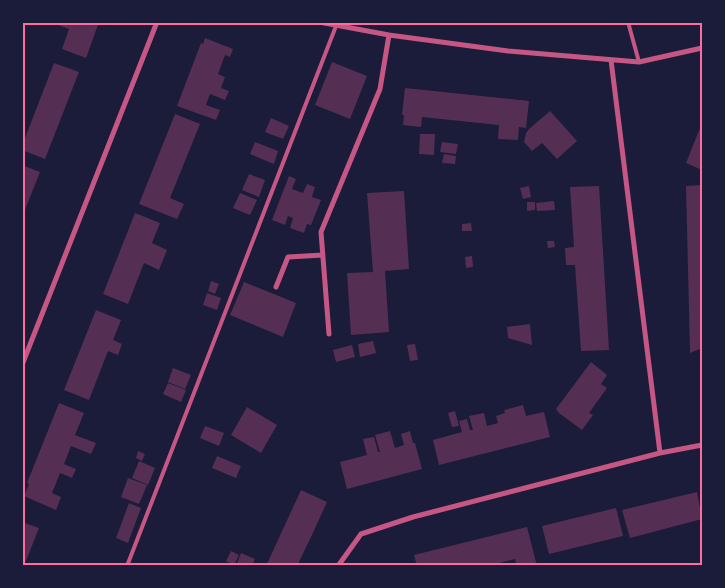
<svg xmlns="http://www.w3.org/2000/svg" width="725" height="588" viewBox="0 0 725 588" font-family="Roboto,sans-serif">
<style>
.building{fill:#542f53}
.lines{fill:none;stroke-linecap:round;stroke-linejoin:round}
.service{stroke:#c65784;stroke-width:4}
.minor{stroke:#c65784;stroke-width:5}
.neatline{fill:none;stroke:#ff6b9d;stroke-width:2}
</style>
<rect width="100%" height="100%" fill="#1b1b3a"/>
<path class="building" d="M58,22H99L86,58L62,49L69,29L58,25Z
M205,38L233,49L230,57L225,55L218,74L225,77L221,88L229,91L225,100L210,94L206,105L220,110L216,120L177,106L201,43L203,44Z
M332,62L367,76L350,119L315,105Z
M54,63L79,72L45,159L22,150V146Z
M405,88L529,101L526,128L519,127L518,140L498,139L499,125L422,117L421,127L403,125L404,115H402Z
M550,111L577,141L557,159L542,143L532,151L524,142L526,133L529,129Z
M175,114L200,124L170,198L184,204L177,219L139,204Z
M271,118L289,126L283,139L265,132Z
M702,123V170L686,163Z
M420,134H435L434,155L419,154Z
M255,142L278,151L274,164L250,154Z
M442,142L458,144L456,154L440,152Z
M444,154L456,156L455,164L442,163Z
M22,165L40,172L23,215H22Z
M249,174L265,180L259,197L242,190Z
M289,176L296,179L292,189L303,193L307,184L315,187L312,197L321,200L311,225L307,224L304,233L290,228L293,218L288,216L285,225L272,220Z
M702,185V348L690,353L686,186Z
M529,186L531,197L523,199L520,188Z
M599,186L609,350L581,351L575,265H566L565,248L574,247L570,187Z
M404,191L409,269L385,271L389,332L351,335L347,273L373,272L367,193Z
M240,193L257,200L250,215L233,208Z
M554,201L555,210L537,211L536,203Z
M527,202H535V210L527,211Z
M135,213L160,223L152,243L167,250L159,270L144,263L128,304L103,294Z
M471,223L472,231H462V224Z
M547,241H554L555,247L548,248Z
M472,256L473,267L466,268L465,257Z
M211,281L219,284L215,294L208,291Z
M244,282L296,303L283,337L230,315Z
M207,293L221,298L217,310L203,305Z
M96,310L121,320L113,340L122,344L118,355L108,351L89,400L64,390Z
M530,324L532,345L508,338L507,327Z
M373,341L376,353L360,357L358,344Z
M415,344L418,360L410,361L407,345Z
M352,345L355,357L336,362L333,350Z
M591,362L607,375L601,384L607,388L589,413L593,415L582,430L559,413L556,409Z
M173,368L191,375L185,389L168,382Z
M168,383L186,390L181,402L163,394Z
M59,403L84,413L75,435L96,443L91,454L71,446L64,464L76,469L72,478L60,473L52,493L61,497L56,510L24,496L29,484L27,483Z
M523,405L526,416L544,412L550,437L439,465L433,440L462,432L459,421L467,419L470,430H473L469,416L484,413L487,426L498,423L496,416L505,413L504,410Z
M247,407L277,425L261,453L231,435Z
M455,411L459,426L452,427L448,413Z
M205,426L224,433L219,446L200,438Z
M390,431L395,448L404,445L401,434L410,431L413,443H415L422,469L347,489L340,462L367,455L363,439L374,437L378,452H380L375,435Z
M138,451L145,454L142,461L136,458Z
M217,456L241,466L236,478L212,468Z
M139,461L155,468L148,485L132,478Z
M128,478L147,485L139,504L121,497Z
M301,490L327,502L311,537L297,566H266Z
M697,492L702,519L630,538L622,510Z
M129,503L141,508L128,543L116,538Z
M616,508L623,536L549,554L542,526Z
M22,522L39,528L24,566H22Z
M527,527L537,566H517L515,559L495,564V566H417L414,555Z
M231,551L239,555L234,565L226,561Z
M241,553L255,559L252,566H236Z"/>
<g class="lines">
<path class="service" d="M628,22L639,62
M127,566L336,26"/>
<path class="minor" d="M319,22L389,35L508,51L639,62L702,48
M611,60L660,453
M276,287L288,257L323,255
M329,334L321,232L380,89L389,35
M22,365L157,22
M338,566L361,534L413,517L660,453L702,445"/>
</g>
<rect width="725" height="588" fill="none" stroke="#1b1b3a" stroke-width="48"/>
<rect x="24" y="24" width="677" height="540" class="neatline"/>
</svg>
